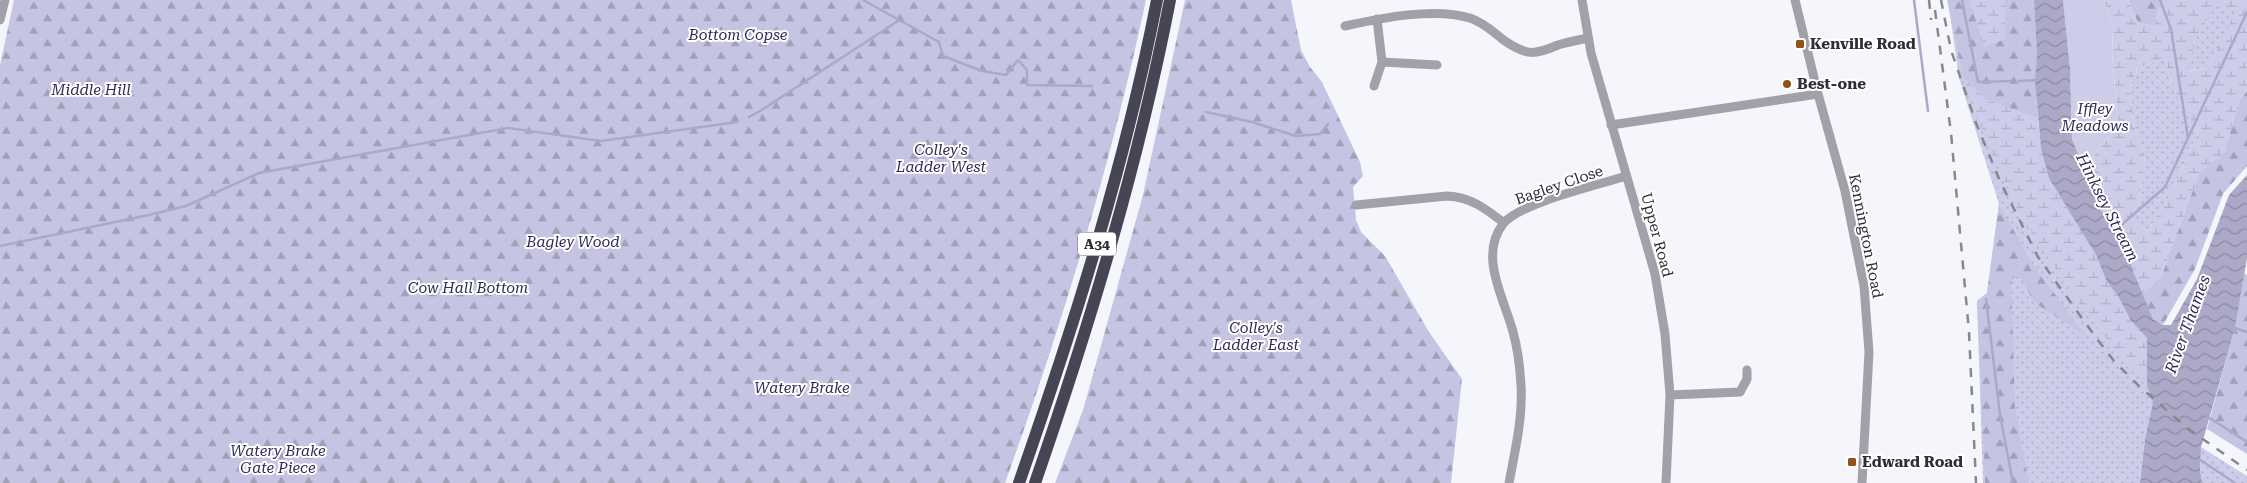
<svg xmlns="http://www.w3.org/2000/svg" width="2247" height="483" viewBox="0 0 2247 483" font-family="'Roboto Serif',serif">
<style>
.grass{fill:url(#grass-dots)}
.forest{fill:url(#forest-firs)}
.wetland{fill:url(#wetland-marsh);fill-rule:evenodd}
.green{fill:#cecde9}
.water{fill:url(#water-waves)}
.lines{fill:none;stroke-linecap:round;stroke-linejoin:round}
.stream{stroke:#aba9c7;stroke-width:2.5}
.minor{stroke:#a2a1a9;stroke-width:9}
.highway{stroke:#464554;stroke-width:12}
.rail{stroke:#88878f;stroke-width:2.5;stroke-dasharray:9 9;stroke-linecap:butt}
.poi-dot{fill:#905216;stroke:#fff;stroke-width:2}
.labels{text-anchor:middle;stroke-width:4;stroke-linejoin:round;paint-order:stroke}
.shield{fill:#fff;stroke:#6d6d72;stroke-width:1}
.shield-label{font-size:14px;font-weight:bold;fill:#2f2e36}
.park-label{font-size:15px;font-style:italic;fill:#302a54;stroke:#fff}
.poi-label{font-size:15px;font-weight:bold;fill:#2f2e36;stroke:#fff;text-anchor:start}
.street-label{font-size:15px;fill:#2f2e36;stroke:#fff}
.water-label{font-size:16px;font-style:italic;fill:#312b55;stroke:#fff}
</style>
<defs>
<pattern id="grass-dots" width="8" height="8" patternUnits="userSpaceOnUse" patternTransform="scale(1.25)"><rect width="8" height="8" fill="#cecde9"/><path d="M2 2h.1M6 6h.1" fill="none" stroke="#b1b0c8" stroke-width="1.8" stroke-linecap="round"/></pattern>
<pattern id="forest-firs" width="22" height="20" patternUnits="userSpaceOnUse" patternTransform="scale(1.25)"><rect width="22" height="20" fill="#c5c4e2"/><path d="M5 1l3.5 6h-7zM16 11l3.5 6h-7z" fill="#a0a0b8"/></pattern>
<pattern id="wetland-marsh" width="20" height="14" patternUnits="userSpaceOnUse" patternTransform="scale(1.25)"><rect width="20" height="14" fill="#cecde9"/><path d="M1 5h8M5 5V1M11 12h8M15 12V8" fill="none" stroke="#b1b0c8"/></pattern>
<pattern id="water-waves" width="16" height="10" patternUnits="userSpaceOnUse" patternTransform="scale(1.25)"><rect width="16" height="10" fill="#aba9c7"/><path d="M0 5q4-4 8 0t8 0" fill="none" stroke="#8c8aa2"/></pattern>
</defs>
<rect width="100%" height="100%" fill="#f5f5fc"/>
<path class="grass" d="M1948,0H2034L2037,56L2035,117L2041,149L2148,362L2147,384L2153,402L2145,439L2140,483H1983L1977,301L1987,293L1999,204L1959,78Z
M2217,2L2236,12L2231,25L2209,67L2188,71L2195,40Z
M2165,58C2169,86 2183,108 2198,132L2172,192L2148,231L2133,223L2140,197L2145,156L2133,122L2130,87L2138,68Z
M2201,447L2247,476V483H2202L2200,469Z"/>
<path class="forest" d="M14,0H1146C1111,164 1062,325 1005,483H0V65Z
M1185,0H1291L1301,50L1310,67L1322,82L1360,162L1363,176L1353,187L1356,220L1361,232L1385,256L1429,332L1462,379L1451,483H1055L1083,410L1143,195Z
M1947,0H1970L1984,47L2005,39V0H2034L2037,56L2035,81L2038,118L1984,99L1963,77Z
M2128,0H2160L2155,26L2138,23Z
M2247,91V166L2223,194L2195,269L2163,325L2153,319L2142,295L2161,277L2199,173L2224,153L2239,101Z
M1999,204L2033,265L2086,336L2035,303L2019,275L2011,280L2015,408L2029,483H1985L1977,301L1987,293Z
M2244,273L2247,275V454L2207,429L2235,328Z"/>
<path class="wetland" d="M1970,0H2005V39L1984,47Z
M2104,0H2128L2138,23L2155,26L2160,0H2247V91L2239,101L2224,153L2199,174L2161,277L2142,295L2123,247L2098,205L2083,169L2118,125L2112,53L2113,29ZM2217,3L2235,12L2209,67L2189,71L2195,40ZM2165,58C2169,86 2183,108 2198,132L2172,192L2148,231L2133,223L2140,197L2145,156L2133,122L2130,87L2138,68Z
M1963,77L1984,99L2038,118L2041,149L2049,178L2096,255L2107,282L2118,296L2131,321L2147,338L2148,362L2143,380C2079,313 2021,223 1985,138C1977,118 1970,97 1963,77Z"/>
<path class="green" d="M2063,0H2104L2113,29L2112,53L2118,125L2083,169L2072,139L2070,68Z"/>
<path class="water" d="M2034,0H2063L2070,68L2072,139L2098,205L2123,247L2153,319L2163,325H2171L2197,279L2229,195L2247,175V258L2235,328L2201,447L2200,469L2202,483H2140L2145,439L2153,402L2147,385V338L2131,321L2118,296L2107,282L2096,255L2049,178L2041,149L2035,81L2037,56Z"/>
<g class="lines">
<path class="stream" d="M863,0L939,42L943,56L982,71L1006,75L1018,60L1027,70V85L1092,86
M1914,0L1928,111
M1962,0L1978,82L2010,81
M2160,0L2171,29L2188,138
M2019,81L2038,80
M1206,112L1252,122L1296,136L1320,134L1328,124
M749,117L760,111L898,21
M2112,233L2165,187L2247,12
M0,246L149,215L186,206L259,173L508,128L601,141L737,122
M1986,299L2000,415L2013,483
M2232,327L2247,332
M2208,417L2247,442
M2199,459L2235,483"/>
<path class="minor" d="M1582,0L1591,53L1655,274L1665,334L1670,395L1666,483
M1795,0L1818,94L1845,191L1864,286L1869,352L1862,483
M0,20L5,0
M1345,26C1382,18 1434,7 1470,18C1485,23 1494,33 1505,41C1527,56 1535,55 1558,45C1568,42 1578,40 1588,38
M1382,62L1437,65
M1374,86L1382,62L1377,19
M1611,125L1818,94
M1356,205L1447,196C1471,197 1486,209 1504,223
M1670,395L1740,392L1747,379V370
M1509,483C1515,451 1523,417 1521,385C1520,368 1518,349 1513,332C1505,300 1478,256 1503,224C1519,203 1599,185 1626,176"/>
<path class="highway" d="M1019,483C1074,325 1125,165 1157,0
M1035,483C1090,324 1138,165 1170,0"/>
<path class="rail" d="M1929,0L1931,20
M1941,0L1951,50L1976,123L2000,181L2038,257L2097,339L2114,361L2139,386L2187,428L2247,470
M1935,10L1951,133L1969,332L1976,483"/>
</g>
<g class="poi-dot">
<rect x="1795" y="39" width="10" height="10" rx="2.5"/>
<circle cx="1787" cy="84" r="5"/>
<rect x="1847" y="457" width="10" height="10" rx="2.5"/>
</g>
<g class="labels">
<rect class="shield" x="1078" y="232.5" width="38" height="23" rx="4"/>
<g class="shield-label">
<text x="1097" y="249">A34</text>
</g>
<g class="park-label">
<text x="738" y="40">Bottom Copse</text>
<text x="91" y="95">Middle Hill</text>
<text x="2095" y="114">Iffley<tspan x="2095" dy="17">Meadows</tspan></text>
<text x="941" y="155">Colley's<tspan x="941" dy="17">Ladder West</tspan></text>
<text x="573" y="247">Bagley Wood</text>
<text x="468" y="293">Cow Hall Bottom</text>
<text x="1256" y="333">Colley's<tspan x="1256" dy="17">Ladder East</tspan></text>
<text x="802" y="393">Watery Brake</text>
<text x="278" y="456">Watery Brake<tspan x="278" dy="17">Gate Piece</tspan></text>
</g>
<g class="poi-label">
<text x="1810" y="49">Kenville Road</text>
<text x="1797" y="89">Best-one</text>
<text x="1862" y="467">Edward Road</text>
</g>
<g class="street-label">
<text transform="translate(1559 185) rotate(-19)" y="5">Bagley Close</text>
<text transform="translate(1657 235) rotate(75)" y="5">Upper Road</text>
<text transform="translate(1866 236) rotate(79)" y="5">Kennington Road</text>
</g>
<g class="water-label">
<text transform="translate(2108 207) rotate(63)" y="6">Hinksey Stream</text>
<text transform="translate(2187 324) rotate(-70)" y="6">River Thames</text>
</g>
</g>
</svg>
